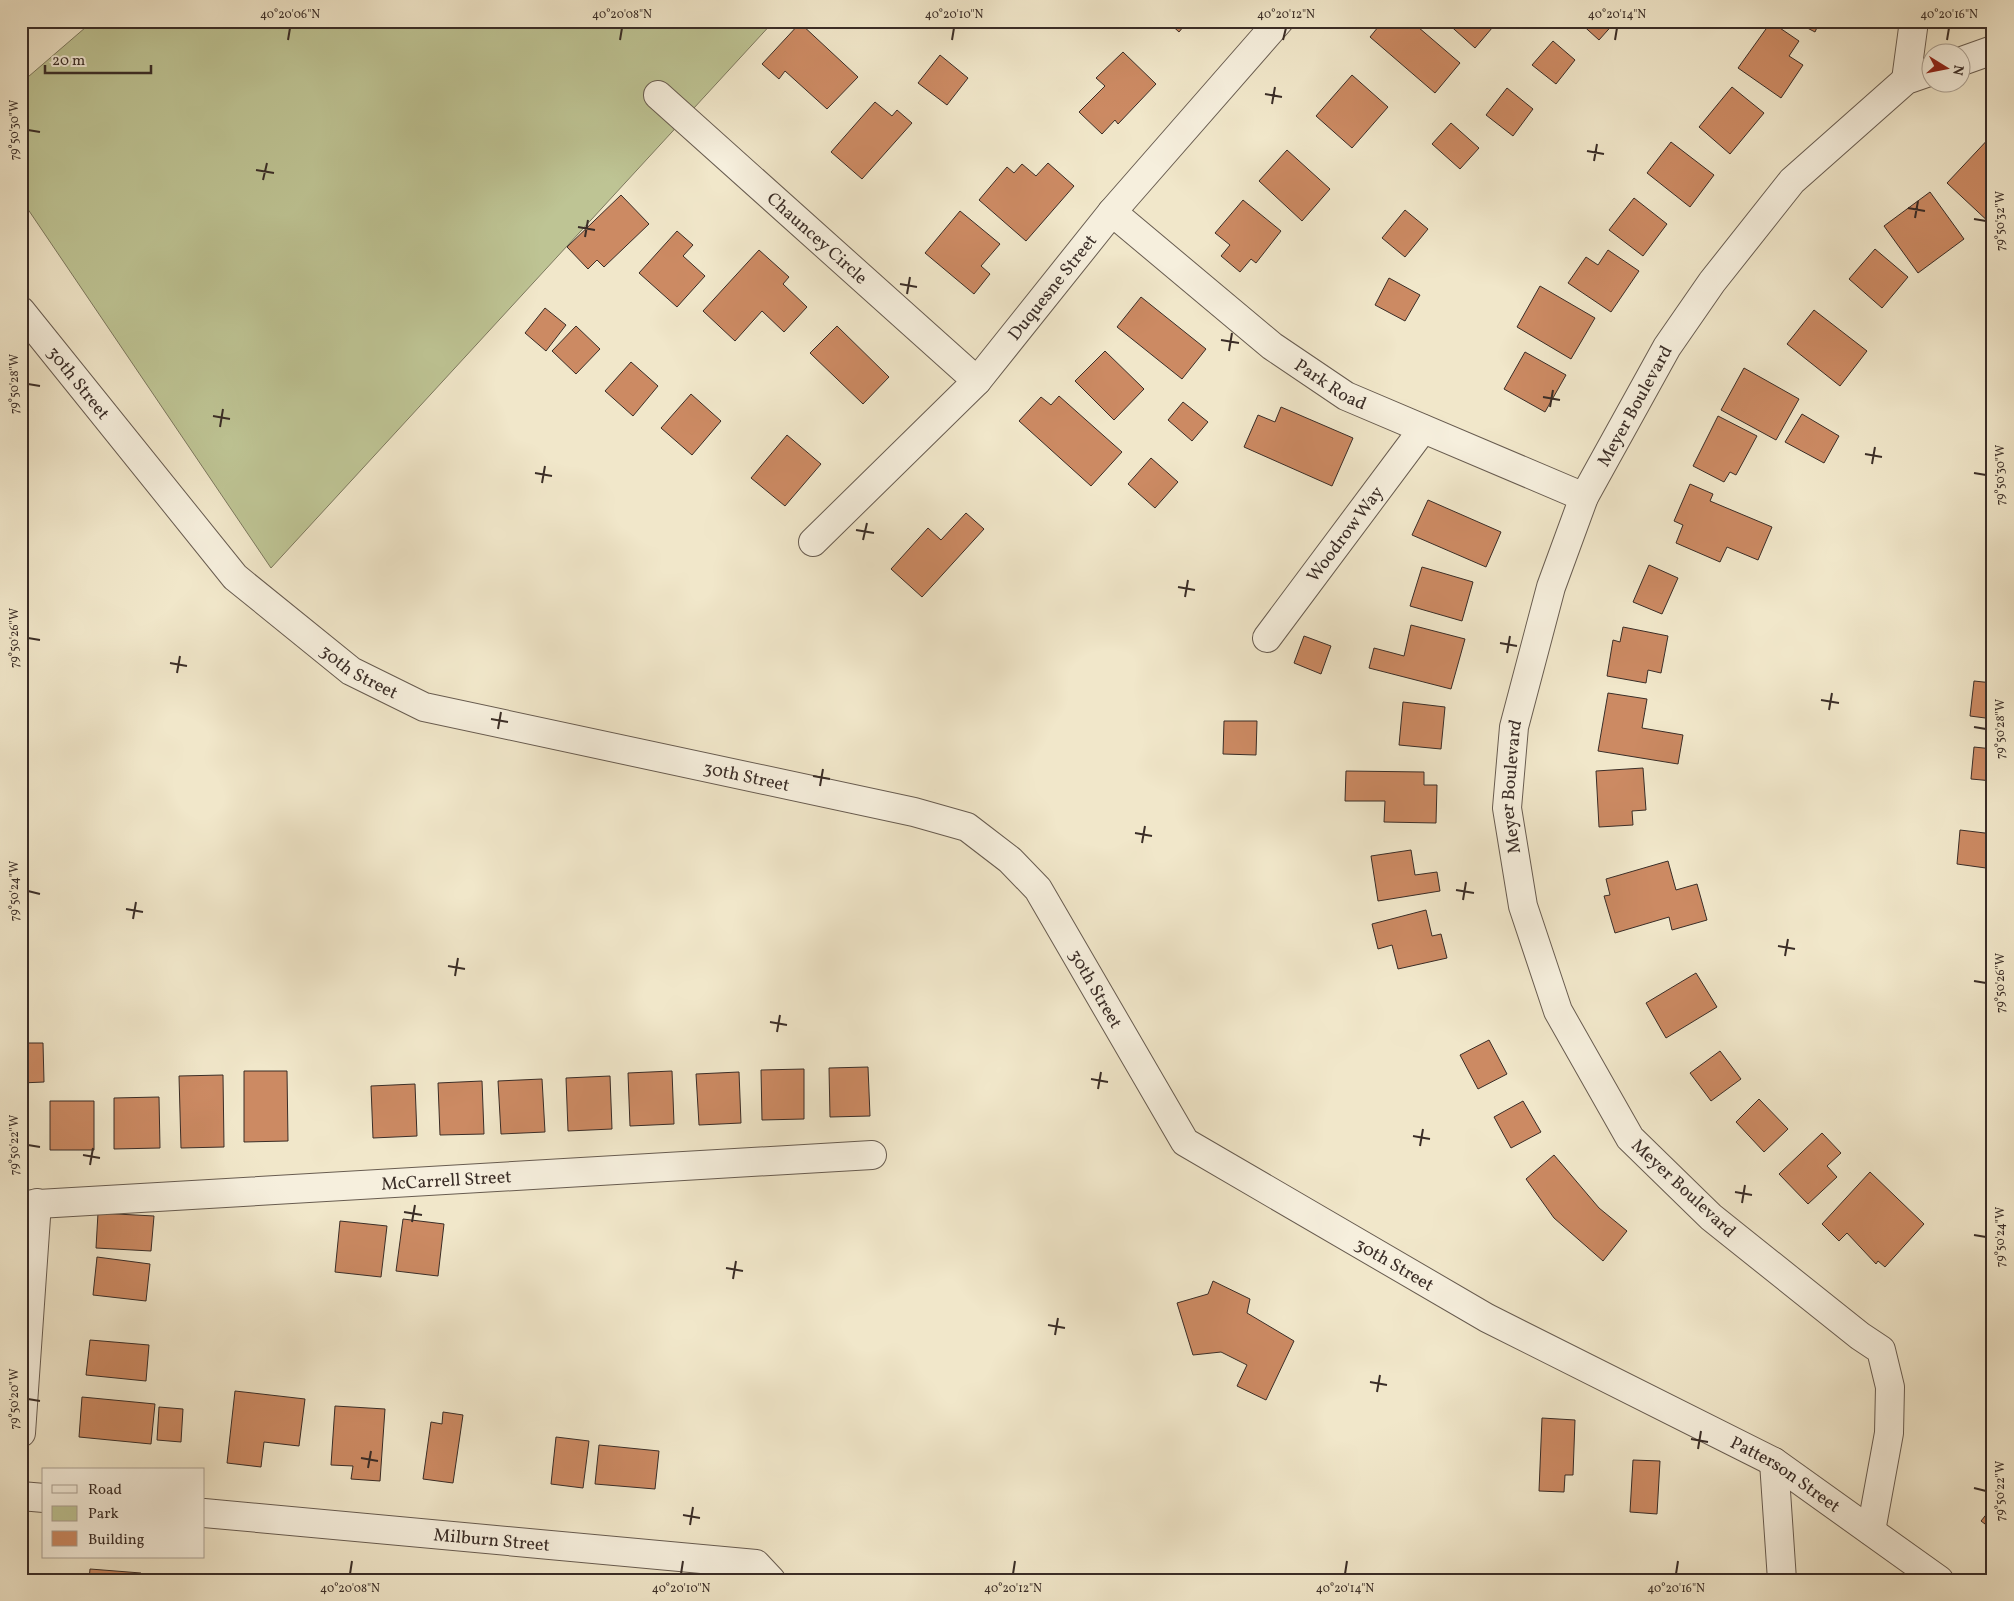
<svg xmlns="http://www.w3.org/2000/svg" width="2014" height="1601" viewBox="0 0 2014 1601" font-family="Vollkorn,serif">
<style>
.green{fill:#bec494;stroke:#7c785e}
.building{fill:#cc8a63;stroke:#3a2d27}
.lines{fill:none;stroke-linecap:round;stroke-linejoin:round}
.minor-casing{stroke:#685c50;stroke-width:30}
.minor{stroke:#f6efdd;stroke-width:28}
.ticks{fill:none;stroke:#3a2d27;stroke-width:2}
.labels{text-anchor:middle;stroke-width:4.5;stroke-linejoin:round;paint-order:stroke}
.street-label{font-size:18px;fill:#3a2d27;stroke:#f6efdd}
.neatline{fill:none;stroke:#3a2d27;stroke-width:2}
.ticks-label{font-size:12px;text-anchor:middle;fill:#3a2d27}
</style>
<rect width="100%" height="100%" fill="#f1e7ca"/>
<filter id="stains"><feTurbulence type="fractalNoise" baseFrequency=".004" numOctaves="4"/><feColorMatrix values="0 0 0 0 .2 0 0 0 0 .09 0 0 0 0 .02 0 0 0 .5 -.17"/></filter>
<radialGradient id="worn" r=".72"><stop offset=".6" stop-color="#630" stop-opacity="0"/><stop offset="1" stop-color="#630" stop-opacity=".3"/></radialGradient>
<path class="green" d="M93,21H774L271,568L21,199V83Z"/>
<path class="building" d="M1167,21H1188L1179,32Z
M1383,21H1411L1460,63L1435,93L1370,37Z
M1445,21H1498L1475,48Z
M1578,21H1616L1599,40Z
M1794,21H1820L1815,32Z
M1771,22L1799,41L1789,56L1803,65L1781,98L1738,68Z
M800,23L858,77L827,109L785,71L779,79L762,64Z
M1553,41L1575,60L1556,84L1532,65Z
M1123,52L1156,84L1118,124L1115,120L1102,134L1079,112L1105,86L1096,78Z
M940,55L968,78L947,105L918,83Z
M1352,75L1388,107L1352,148L1316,116Z
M1732,87L1764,113L1730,154L1699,127Z
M1507,88L1533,109L1513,136L1486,115Z
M875,102L892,116L897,110L912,123L862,179L831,152Z
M1451,123L1479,148L1460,169L1432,144Z
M1993,134V224L1992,225L1947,183Z
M1671,142L1714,175L1690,207L1647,173Z
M1287,150L1330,189L1302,221L1259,181Z
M1048,163L1074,186L1026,241L979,200L1007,167L1014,173L1022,164L1036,176Z
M1930,192L1964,239L1918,273L1884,226Z
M621,195L649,224L604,267L597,260L588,269L567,247Z
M1634,198L1667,224L1643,256L1609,230Z
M1243,200L1281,231L1256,263L1251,259L1240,272L1221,256L1230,245L1215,233Z
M1405,210L1428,229L1405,257L1382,238Z
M960,211L1000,244L981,266L990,274L974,294L925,253Z
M677,231L693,245L683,256L705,276L677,307L639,273Z
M1875,249L1908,277L1882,308L1849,279Z
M759,250L789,277L783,284L807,307L784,332L762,311L735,341L703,311Z
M1608,250L1639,271L1611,312L1568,283L1586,257L1598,265Z
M1389,278L1420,295L1405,321L1375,305Z
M1540,286L1595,318L1571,359L1517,327Z
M1141,297L1206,349L1182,379L1117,327Z
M545,308L566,325L546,351L525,333Z
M1814,310L1867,351L1840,386L1787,344Z
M576,326L600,349L576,374L552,351Z
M837,326L889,377L863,404L810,353Z
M1105,351L1144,389L1114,420L1075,381Z
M1525,352L1566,375L1545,412L1504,389Z
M631,362L658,386L633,416L605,391Z
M1744,368L1799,399L1776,440L1721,410Z
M691,394L721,421L692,455L661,428Z
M1059,396L1122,452L1091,486L1019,421L1041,397L1051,405Z
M1183,402L1208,422L1192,441L1168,420Z
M1281,407L1353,438L1332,486L1244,447L1258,415L1275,422Z
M1802,414L1839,436L1824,463L1785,442Z
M1718,416L1757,436L1736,475L1730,472L1724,482L1693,466Z
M787,435L821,464L785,506L751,478Z
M1151,458L1178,482L1155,508L1128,484Z
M1690,484L1713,494L1710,501L1772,527L1758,560L1727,547L1720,562L1676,543L1683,525L1674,521Z
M1428,500L1501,532L1486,567L1412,535Z
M966,513L984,529L922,597L891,569L928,528L941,540Z
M1649,565L1678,578L1662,614L1633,602Z
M1422,567L1473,582L1462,621L1410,606Z
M1411,625L1465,639L1451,689L1369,668L1374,648L1404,656Z
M1623,627L1668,636L1661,673L1648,670L1646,683L1607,676L1613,640L1620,642Z
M1304,636L1331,646L1321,674L1294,663Z
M1974,681L1993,683V719L1970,716Z
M1608,693L1647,699L1642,728L1683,735L1678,764L1598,751Z
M1403,702L1445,707L1441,749L1399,745Z
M1224,721H1257L1256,755L1223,754Z
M1974,747L1993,749V781L1971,779Z
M1643,768L1646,810L1632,811L1633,825L1599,827L1596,771Z
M1346,771L1424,772V785H1437L1436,823L1384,822L1385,801H1345Z
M1960,830L1993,834V869L1957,864Z
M1411,850L1415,875L1437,872L1440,891L1378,901L1371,856Z
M1668,861L1676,890L1697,884L1707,920L1672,930L1669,917L1615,933L1604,896L1610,895L1606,879Z
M1426,910L1432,936L1441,934L1447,958L1398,969L1392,945L1378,949L1372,924Z
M1696,973L1717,1007L1666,1038L1646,1003Z
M1489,1040L1507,1074L1478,1089L1460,1055Z
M21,1043H43L44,1082L21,1083Z
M1720,1051L1741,1079L1711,1101L1690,1073Z
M868,1067L870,1116L830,1117L829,1068Z
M804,1069V1119L762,1120L761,1070Z
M244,1071H287L288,1141L244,1142Z
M672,1071L674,1124L630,1126L628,1073Z
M739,1072L741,1123L699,1125L696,1074Z
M223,1075L224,1147L181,1148L179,1076Z
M610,1076L612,1129L568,1131L566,1078Z
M542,1079L545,1132L501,1134L498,1081Z
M482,1081L484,1134L440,1135L438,1083Z
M415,1084L417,1136L373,1138L371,1086Z
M159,1097L160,1148L114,1149V1098Z
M1759,1099L1788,1129L1764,1152L1736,1122Z
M50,1101H94V1150H50Z
M1523,1101L1541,1132L1511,1148L1494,1117Z
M1822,1133L1841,1153L1827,1166L1837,1177L1808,1204L1779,1174Z
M1554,1155L1599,1208L1627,1231L1603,1261L1554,1218L1526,1179Z
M1870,1172L1924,1224L1885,1267L1878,1261L1876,1264L1847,1233L1839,1241L1822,1224Z
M98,1213L154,1216L151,1251L96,1248Z
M403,1219L444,1224L438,1276L396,1271Z
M340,1221L387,1226L381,1277L335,1272Z
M97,1257L150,1264L146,1301L93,1295Z
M1213,1281L1250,1299L1247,1313L1294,1341L1266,1400L1237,1386L1247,1365L1221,1352L1193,1355L1177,1303L1208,1294Z
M90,1340L149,1345L146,1381L86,1375Z
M235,1391L305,1399L299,1446L264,1442L261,1467L227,1463Z
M82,1397L155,1404L151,1444L79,1437Z
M335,1406L385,1409L380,1481L351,1479L353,1466L331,1465Z
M159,1407L183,1409L181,1442L157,1440Z
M443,1412L463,1415L453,1483L423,1479L431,1422L442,1424Z
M1542,1418L1575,1420L1573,1475H1565L1564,1492L1539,1491Z
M556,1437L589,1441L583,1488L551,1484Z
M599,1445L659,1451L655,1489L595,1484Z
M1633,1460L1660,1461L1657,1514L1630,1512Z
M1993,1506V1530L1981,1521Z
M90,1569L141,1573L140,1580H89Z"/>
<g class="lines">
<defs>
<g id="minor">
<path d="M1962,61L1993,50"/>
<path d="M1906,80L1914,21"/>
<path id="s1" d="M658,95L977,381"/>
<path id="s2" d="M1112,212L1272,346L1346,396L1584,497"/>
<path id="s3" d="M21,311L235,577L351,671L424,707L914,812L967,827L1010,860L1038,889L1185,1142L1487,1318L1774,1462L1939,1580"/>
<path id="s4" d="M813,542L977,381L1112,212L1279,21"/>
<path id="s5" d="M1267,638L1423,429"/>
<path id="s6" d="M21,1205L872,1155"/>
<path d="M21,1433L37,1203"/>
<path d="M1774,1462L1782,1580"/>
<path d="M21,1496L44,1498"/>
<path id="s7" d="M204,1513L756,1564L771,1580"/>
<path id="s8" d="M1871,1531L1889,1433L1890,1387L1881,1350L1860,1336L1711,1217L1630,1138L1558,1011L1523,906L1507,808L1514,727L1551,587L1584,497L1667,347L1712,282L1792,181L1906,80L1932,71"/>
</g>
</defs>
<use href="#minor" class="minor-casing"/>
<use href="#minor" class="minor"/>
</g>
<path class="ticks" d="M288,40L290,28M620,40L622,28M952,40L954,28M1283,40L1286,28M1615,40L1617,28M1947,40L1949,28M1265,94L1282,97M1272,104L1275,87M28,130L40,132M1587,151L1604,154M1594,161L1597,144M256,170L274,173M263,180L267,163M1908,208L1925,211M1915,218L1918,201M1974,219L1986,221M578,227L595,230M585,237L588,220M900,284L917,287M907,294L910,277M1221,340L1239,343M1229,351L1232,333M28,384L40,386M1543,397L1560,400M1550,407L1553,390M213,416L230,419M220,427L223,409M1865,454L1882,457M1872,464L1875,447M535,473L552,476M1974,473L1986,475M542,483L545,466M856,530L874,533M863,540L867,523M1178,587L1195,590M1185,597L1188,580M28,638L40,640M1500,643L1517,646M1507,653L1510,636M170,663L187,666M177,673L180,656M1821,700L1839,703M1829,710L1832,693M491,719L508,722M1974,727L1986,729M498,729L501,712M813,776L830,779M820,786L823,769M1135,833L1152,836M1142,843L1145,826M1456,890L1474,893M28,891L40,894M1463,900L1466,882M126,909L143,912M133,919L136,902M1778,946L1795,949M1785,956L1788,939M448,966L465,969M455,976L458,958M1974,981L1986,983M770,1022L787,1025M777,1032L780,1015M1091,1079L1108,1082M1098,1089L1101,1072M1413,1136L1430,1139M28,1145L40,1147M1420,1146L1423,1129M83,1155L100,1158M90,1165L93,1148M1735,1192L1752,1195M1742,1203L1745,1185M404,1212L422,1215M412,1222L415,1205M1974,1235L1986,1237M726,1268L743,1271M733,1279L736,1261M1048,1325L1065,1328M1055,1335L1058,1318M1370,1382L1387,1385M1377,1392L1380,1375M28,1399L40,1401M1691,1439L1708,1442M1698,1449L1701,1431M361,1458L378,1461M368,1468L371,1451M1974,1488L1986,1491M683,1515L700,1518M690,1525L693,1507M350,1574L352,1561M681,1574L683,1561M1013,1574L1015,1561M1345,1574L1347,1561M1676,1574L1678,1561"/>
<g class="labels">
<g class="street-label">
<text dy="6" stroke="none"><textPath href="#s1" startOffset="214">Chauncey Circle</textPath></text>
<text dy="6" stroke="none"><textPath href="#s4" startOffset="350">Duquesne Street</textPath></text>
<text dy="6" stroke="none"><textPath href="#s2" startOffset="279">Park Road</textPath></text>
<text dy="6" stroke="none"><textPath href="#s3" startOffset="92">30th Street</textPath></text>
<text dy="6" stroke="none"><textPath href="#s8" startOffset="1295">Meyer Boulevard</textPath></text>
<text dy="6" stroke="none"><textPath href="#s5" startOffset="130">Woodrow Way</textPath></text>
<text dy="6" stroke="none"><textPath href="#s3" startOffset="498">30th Street</textPath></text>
<text dy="6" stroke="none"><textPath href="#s3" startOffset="902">30th Street</textPath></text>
<text dy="6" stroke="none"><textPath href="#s8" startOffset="890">Meyer Boulevard</textPath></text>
<text dy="6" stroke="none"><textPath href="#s3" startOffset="1338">30th Street</textPath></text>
<text dy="6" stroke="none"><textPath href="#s6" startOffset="426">McCarrell Street</textPath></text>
<text transform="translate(1684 1188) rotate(43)" y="6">Meyer Boulevard</text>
<text dy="6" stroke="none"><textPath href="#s3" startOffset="1758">30th Street</textPath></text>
<text dy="6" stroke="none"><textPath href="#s3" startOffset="2202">Patterson Street</textPath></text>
<text dy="6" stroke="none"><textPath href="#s7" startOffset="289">Milburn Street</textPath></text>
</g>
</g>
<rect width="2014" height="1601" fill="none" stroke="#f1e7ca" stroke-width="55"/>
<rect x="42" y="1468" width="162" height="90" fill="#f6efdd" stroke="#aba194"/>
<rect x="52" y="1485" width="25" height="8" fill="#f6efdd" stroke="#aba194"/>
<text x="88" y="1494" font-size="15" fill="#3a2d27">Road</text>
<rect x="52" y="1506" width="25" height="15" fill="#bec494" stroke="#aba194"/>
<text x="88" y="1518" font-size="15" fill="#3a2d27">Park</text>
<rect x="52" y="1531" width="25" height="15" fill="#cc8a63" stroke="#aba194"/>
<text x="88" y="1544" font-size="15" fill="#3a2d27">Building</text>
<g transform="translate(1946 68) rotate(100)"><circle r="24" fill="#f6efdd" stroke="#aba194"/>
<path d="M0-4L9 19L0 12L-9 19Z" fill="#8f2418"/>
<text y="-8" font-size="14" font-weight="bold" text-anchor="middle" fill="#3a2d27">N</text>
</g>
<path d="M45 65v8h106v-8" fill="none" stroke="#3a2d27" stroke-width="2.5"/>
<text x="52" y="65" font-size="15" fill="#3a2d27" stroke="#f6efdd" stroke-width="4" paint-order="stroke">20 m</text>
<rect x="28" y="28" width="1958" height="1546" class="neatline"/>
<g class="ticks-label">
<text x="290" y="18">40°20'06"N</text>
<text x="622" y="18">40°20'08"N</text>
<text x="954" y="18">40°20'10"N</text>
<text x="1286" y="18">40°20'12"N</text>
<text x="1617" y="18">40°20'14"N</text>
<text x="1949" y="18">40°20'16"N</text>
<text transform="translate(14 130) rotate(-90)" y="4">79°50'30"W</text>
<text transform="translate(2000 221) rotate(-90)" y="4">79°50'32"W</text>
<text transform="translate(14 384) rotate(-90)" y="4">79°50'28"W</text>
<text transform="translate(2000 475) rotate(-90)" y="4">79°50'30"W</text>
<text transform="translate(14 638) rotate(-90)" y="4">79°50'26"W</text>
<text transform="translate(2000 729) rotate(-90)" y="4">79°50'28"W</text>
<text transform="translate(14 891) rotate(-90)" y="4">79°50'24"W</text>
<text transform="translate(2000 983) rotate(-90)" y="4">79°50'26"W</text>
<text transform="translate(14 1145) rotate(-90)" y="4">79°50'22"W</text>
<text transform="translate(2000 1237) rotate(-90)" y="4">79°50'24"W</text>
<text transform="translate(14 1399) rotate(-90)" y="4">79°50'20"W</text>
<text transform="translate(2000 1491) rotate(-90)" y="4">79°50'22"W</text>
<text x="350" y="1592">40°20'08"N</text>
<text x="681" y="1592">40°20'10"N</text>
<text x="1013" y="1592">40°20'12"N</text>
<text x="1345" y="1592">40°20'14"N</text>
<text x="1676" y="1592">40°20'16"N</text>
</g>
<rect width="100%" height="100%" filter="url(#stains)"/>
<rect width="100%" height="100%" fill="url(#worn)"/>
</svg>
